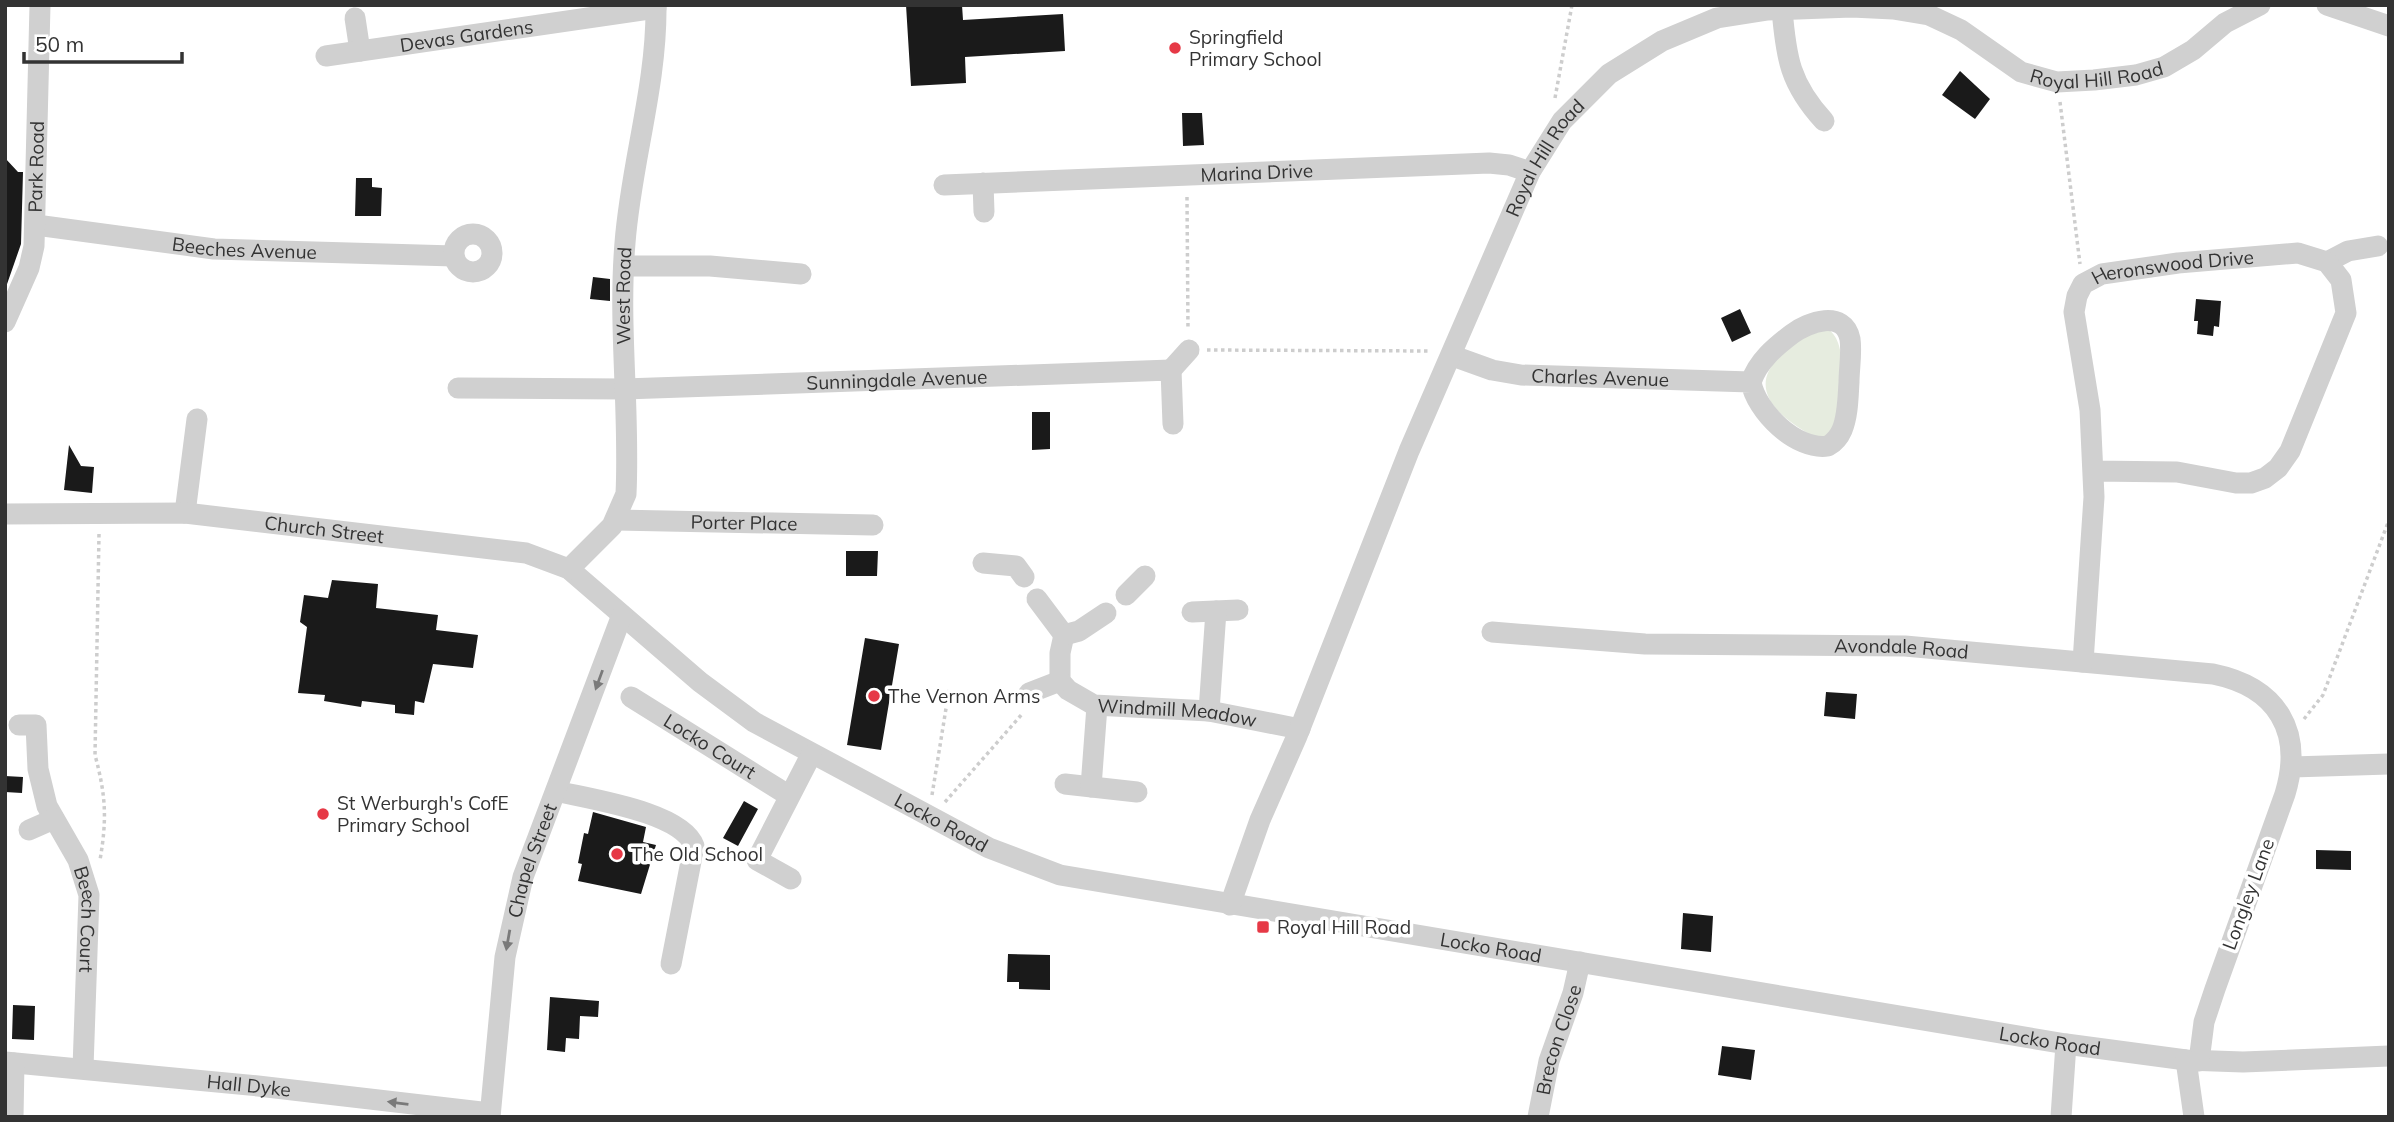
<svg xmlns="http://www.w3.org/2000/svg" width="2394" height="1122" viewBox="0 0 2394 1122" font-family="Mulish,sans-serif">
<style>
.green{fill:#e6ecdf}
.building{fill:#1a1a1a}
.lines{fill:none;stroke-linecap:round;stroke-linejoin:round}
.path{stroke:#cdcdcd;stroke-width:3.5;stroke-dasharray:3.5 3.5;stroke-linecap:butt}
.minor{stroke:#d0d0d0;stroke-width:21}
.oneway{fill:#7a7a7a}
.poi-dot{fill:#e63946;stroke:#fff;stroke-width:2.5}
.labels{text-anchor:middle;stroke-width:7;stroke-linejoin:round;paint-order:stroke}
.street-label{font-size:19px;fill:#333;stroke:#fff}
.poi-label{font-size:19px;fill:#333;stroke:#fff;text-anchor:start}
</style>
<rect width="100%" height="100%" fill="#fff"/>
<path class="green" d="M1829,330C1851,345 1840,409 1833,432L1819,439C1781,420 1740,388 1786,351C1801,339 1809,331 1829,330Z"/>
<path class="building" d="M906,5H962L963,20L1063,14L1065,51L965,57L966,83L911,86Z
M1960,71L1990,99L1975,119L1942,95Z
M1182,113H1202L1204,145L1183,146Z
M5,158L18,172H23L21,244L6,287Z
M356,178H372V187L382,188L381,216H355Z
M593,277L610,279V301L590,299Z
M2196,299L2221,301L2219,327L2214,326L2213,336L2197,334L2198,321H2194Z
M1740,309L1751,333L1732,342L1721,318Z
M1032,412H1050V449L1032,450Z
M69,445L81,466L94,467L92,493L64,490Z
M846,551H878L877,576H846Z
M332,580L378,584L376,608L438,615L436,630L478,635L473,668L433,664L424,703L415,701L414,715L395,713V705L362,701L361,707L324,701L325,695L298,693L307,627L300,622L304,595L328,598Z
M865,638L899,644L881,750L847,745Z
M1826,692L1857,694L1855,719L1824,716Z
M5,776L23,777L22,793L5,792Z
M744,801L758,809L738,846L723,838Z
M593,812L646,827L643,842L656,845L641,894L578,881L582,864L578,863L584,833L588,834Z
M2316,850L2351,851V870L2316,869Z
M1683,913L1713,916L1711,952L1681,949Z
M1008,954L1050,955V990L1019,989V982H1007Z
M550,997L599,1001L598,1017L580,1016L579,1039L566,1038L565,1052L547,1050Z
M13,1005L35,1006L34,1040L12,1039Z
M1722,1046L1755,1050L1751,1080L1718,1075Z"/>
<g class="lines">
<path class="path" d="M1555,98L1572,5
M2060,102L2080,264
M1187,197L1188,329
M1207,350L1431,351
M99,534L95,755C106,796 107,819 100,860
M2304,719L2323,695L2389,520
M932,795L949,690
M945,802L1023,713"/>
<g class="minor">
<path d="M2327,5L2389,26"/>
<path d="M1782,9C1786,58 1790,84 1824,121"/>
<path d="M355,18L360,51"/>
<path id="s1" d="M326,56L656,8"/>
<path d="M983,183L984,212"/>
<path id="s2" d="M944,185L1489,163L1509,165L1530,172"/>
<path id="s3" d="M36,225L214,249L454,256"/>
<circle cx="473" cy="253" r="19"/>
<path d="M2327,262L2348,251L2378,246"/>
<path d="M624,266H710L801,274"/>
<path id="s4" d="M5,322L29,268L34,246L40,5"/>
<path id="s5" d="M1453,356L1492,370L1521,375L1751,382C1758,361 1775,347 1792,334C1808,322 1844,309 1850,339C1852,353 1849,369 1849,382C1848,397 1848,416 1842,430C1839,437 1835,442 1828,446C1796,451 1756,411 1751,382"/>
<path d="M1171,370L1189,350"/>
<path id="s6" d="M458,388L624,389L1171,370L1173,424"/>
<path d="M185,513L197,419"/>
<path id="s7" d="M5,514L185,513L526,553L569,569L700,682L754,722L989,848L1060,875L2066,1044L2186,1060L2243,1062L2389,1056"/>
<path id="s8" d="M616,520L873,525"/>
<path d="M983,563L1016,566L1024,577"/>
<path id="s9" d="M569,569L612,526L626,494C630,410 618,326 625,243C631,163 657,86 656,5"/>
<path d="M1126,595L1145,576"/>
<path d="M1037,599L1064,635"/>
<path d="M1192,612L1238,610"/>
<path id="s10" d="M1492,632L1645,644L1905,646L2213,674C2277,687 2304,731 2285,794L2215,989L2204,1022L2199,1061"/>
<path id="s11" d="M1064,635L1060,653V681L1068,690L1094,705L1209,711L1300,729"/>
<path d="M1064,635L1079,631L1106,613"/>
<path id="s12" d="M2083,662L2094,497L2090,410L2074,312L2077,296L2083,284L2102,274L2178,263L2298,253L2327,262L2341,280L2346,313L2290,451L2278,468L2265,478L2251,483H2236L2177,472L2093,471"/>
<path d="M1029,693L1060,681"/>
<path id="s13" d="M631,697L788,795"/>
<path d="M1209,711L1216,611"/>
<path id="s14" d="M19,725H36L38,769L47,806L78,860L89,895L83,1068"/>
<path d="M2292,767L2389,764"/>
<path d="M1065,784L1137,792"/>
<path d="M1091,787L1097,706"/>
<path d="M556,791C589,799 682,812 694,846L671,964"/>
<path d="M29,830L54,819"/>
<path d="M791,879L757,860L811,755"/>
<path id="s15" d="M1230,905L1260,820L1297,736L1409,451L1530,172L1562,121L1609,74L1662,41L1717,18L1768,10L1852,7L1893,9L1929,15L1961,30L2021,72L2057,82L2094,80L2136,75L2164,67L2193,50L2225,23L2260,5"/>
<path d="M2186,1060L2194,1117"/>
<path id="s16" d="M5,1062L258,1086L490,1113"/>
<path d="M13,1117L14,1063"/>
<path id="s17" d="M490,1117L505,957L523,877L622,615"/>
<path id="s18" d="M1538,1117L1549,1061L1573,993L1580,962"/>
<path d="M2061,1117L2066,1044"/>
</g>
</g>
<defs><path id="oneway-solid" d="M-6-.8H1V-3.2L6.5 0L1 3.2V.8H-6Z" transform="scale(1.75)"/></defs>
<g class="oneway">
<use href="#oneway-solid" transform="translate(599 680) rotate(110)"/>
<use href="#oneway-solid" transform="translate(508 940) rotate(100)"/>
<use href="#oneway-solid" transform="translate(398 1103) rotate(-173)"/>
</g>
<g class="poi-dot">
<circle cx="1175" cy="48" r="7"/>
<circle cx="874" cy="696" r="7"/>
<circle cx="323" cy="814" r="7"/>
<circle cx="617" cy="854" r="7"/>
<rect x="1256" y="920" width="14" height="14" rx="3.5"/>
</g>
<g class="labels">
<g class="street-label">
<text dy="7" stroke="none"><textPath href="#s1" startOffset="142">Devas Gardens</textPath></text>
<text dy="7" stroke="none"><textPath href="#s15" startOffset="1440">Royal Hill Road</textPath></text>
<text dy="7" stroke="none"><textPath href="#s15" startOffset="812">Royal Hill Road</textPath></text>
<text dy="7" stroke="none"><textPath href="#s4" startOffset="161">Park Road</textPath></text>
<text dy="7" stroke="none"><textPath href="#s2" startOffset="313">Marina Drive</textPath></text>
<text dy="7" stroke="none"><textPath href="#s3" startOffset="210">Beeches Avenue</textPath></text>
<text dy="7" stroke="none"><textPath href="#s12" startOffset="474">Heronswood Drive</textPath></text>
<text dy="7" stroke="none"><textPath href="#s9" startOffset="294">West Road</textPath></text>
<text dy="7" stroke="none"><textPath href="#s6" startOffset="439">Sunningdale Avenue</textPath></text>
<text dy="7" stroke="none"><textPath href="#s5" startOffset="150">Charles Avenue</textPath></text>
<text dy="7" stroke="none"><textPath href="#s8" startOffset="128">Porter Place</textPath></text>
<text dy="7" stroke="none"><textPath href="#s7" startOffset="320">Church Street</textPath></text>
<text dy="7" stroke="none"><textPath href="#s10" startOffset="410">Avondale Road</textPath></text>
<text dy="7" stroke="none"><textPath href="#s11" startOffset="172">Windmill Meadow</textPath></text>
<text dy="7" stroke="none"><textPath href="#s13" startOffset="93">Locko Court</textPath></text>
<text dy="7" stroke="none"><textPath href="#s7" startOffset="1022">Locko Road</textPath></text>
<text dy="7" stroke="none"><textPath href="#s17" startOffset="261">Chapel Street</textPath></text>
<text transform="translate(2248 894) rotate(-70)" y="7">Longley Lane</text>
<text dy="7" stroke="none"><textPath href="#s14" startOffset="222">Beech Court</textPath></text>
<text dy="7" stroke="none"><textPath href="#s7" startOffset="1589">Locko Road</textPath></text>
<text dy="7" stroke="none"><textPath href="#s18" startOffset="80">Brecon Close</textPath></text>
<text dy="7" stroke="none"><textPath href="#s7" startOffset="2156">Locko Road</textPath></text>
<text dy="7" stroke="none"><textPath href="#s16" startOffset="245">Hall Dyke</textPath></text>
</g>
<g class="poi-label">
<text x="1189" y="44">Springfield<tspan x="1189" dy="22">Primary School</tspan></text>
<text x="888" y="703">The Vernon Arms</text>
<text x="337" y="810">St Werburgh's CofE<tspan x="337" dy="22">Primary School</tspan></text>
<text x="631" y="861">The Old School</text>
<text x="1277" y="934">Royal Hill Road</text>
</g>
</g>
<rect width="2394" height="1122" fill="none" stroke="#333333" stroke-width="14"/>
<path d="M24 52v10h158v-10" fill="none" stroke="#333333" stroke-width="3.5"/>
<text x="35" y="52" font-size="21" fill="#333333" stroke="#ffffff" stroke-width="5" paint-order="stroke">50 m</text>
</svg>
